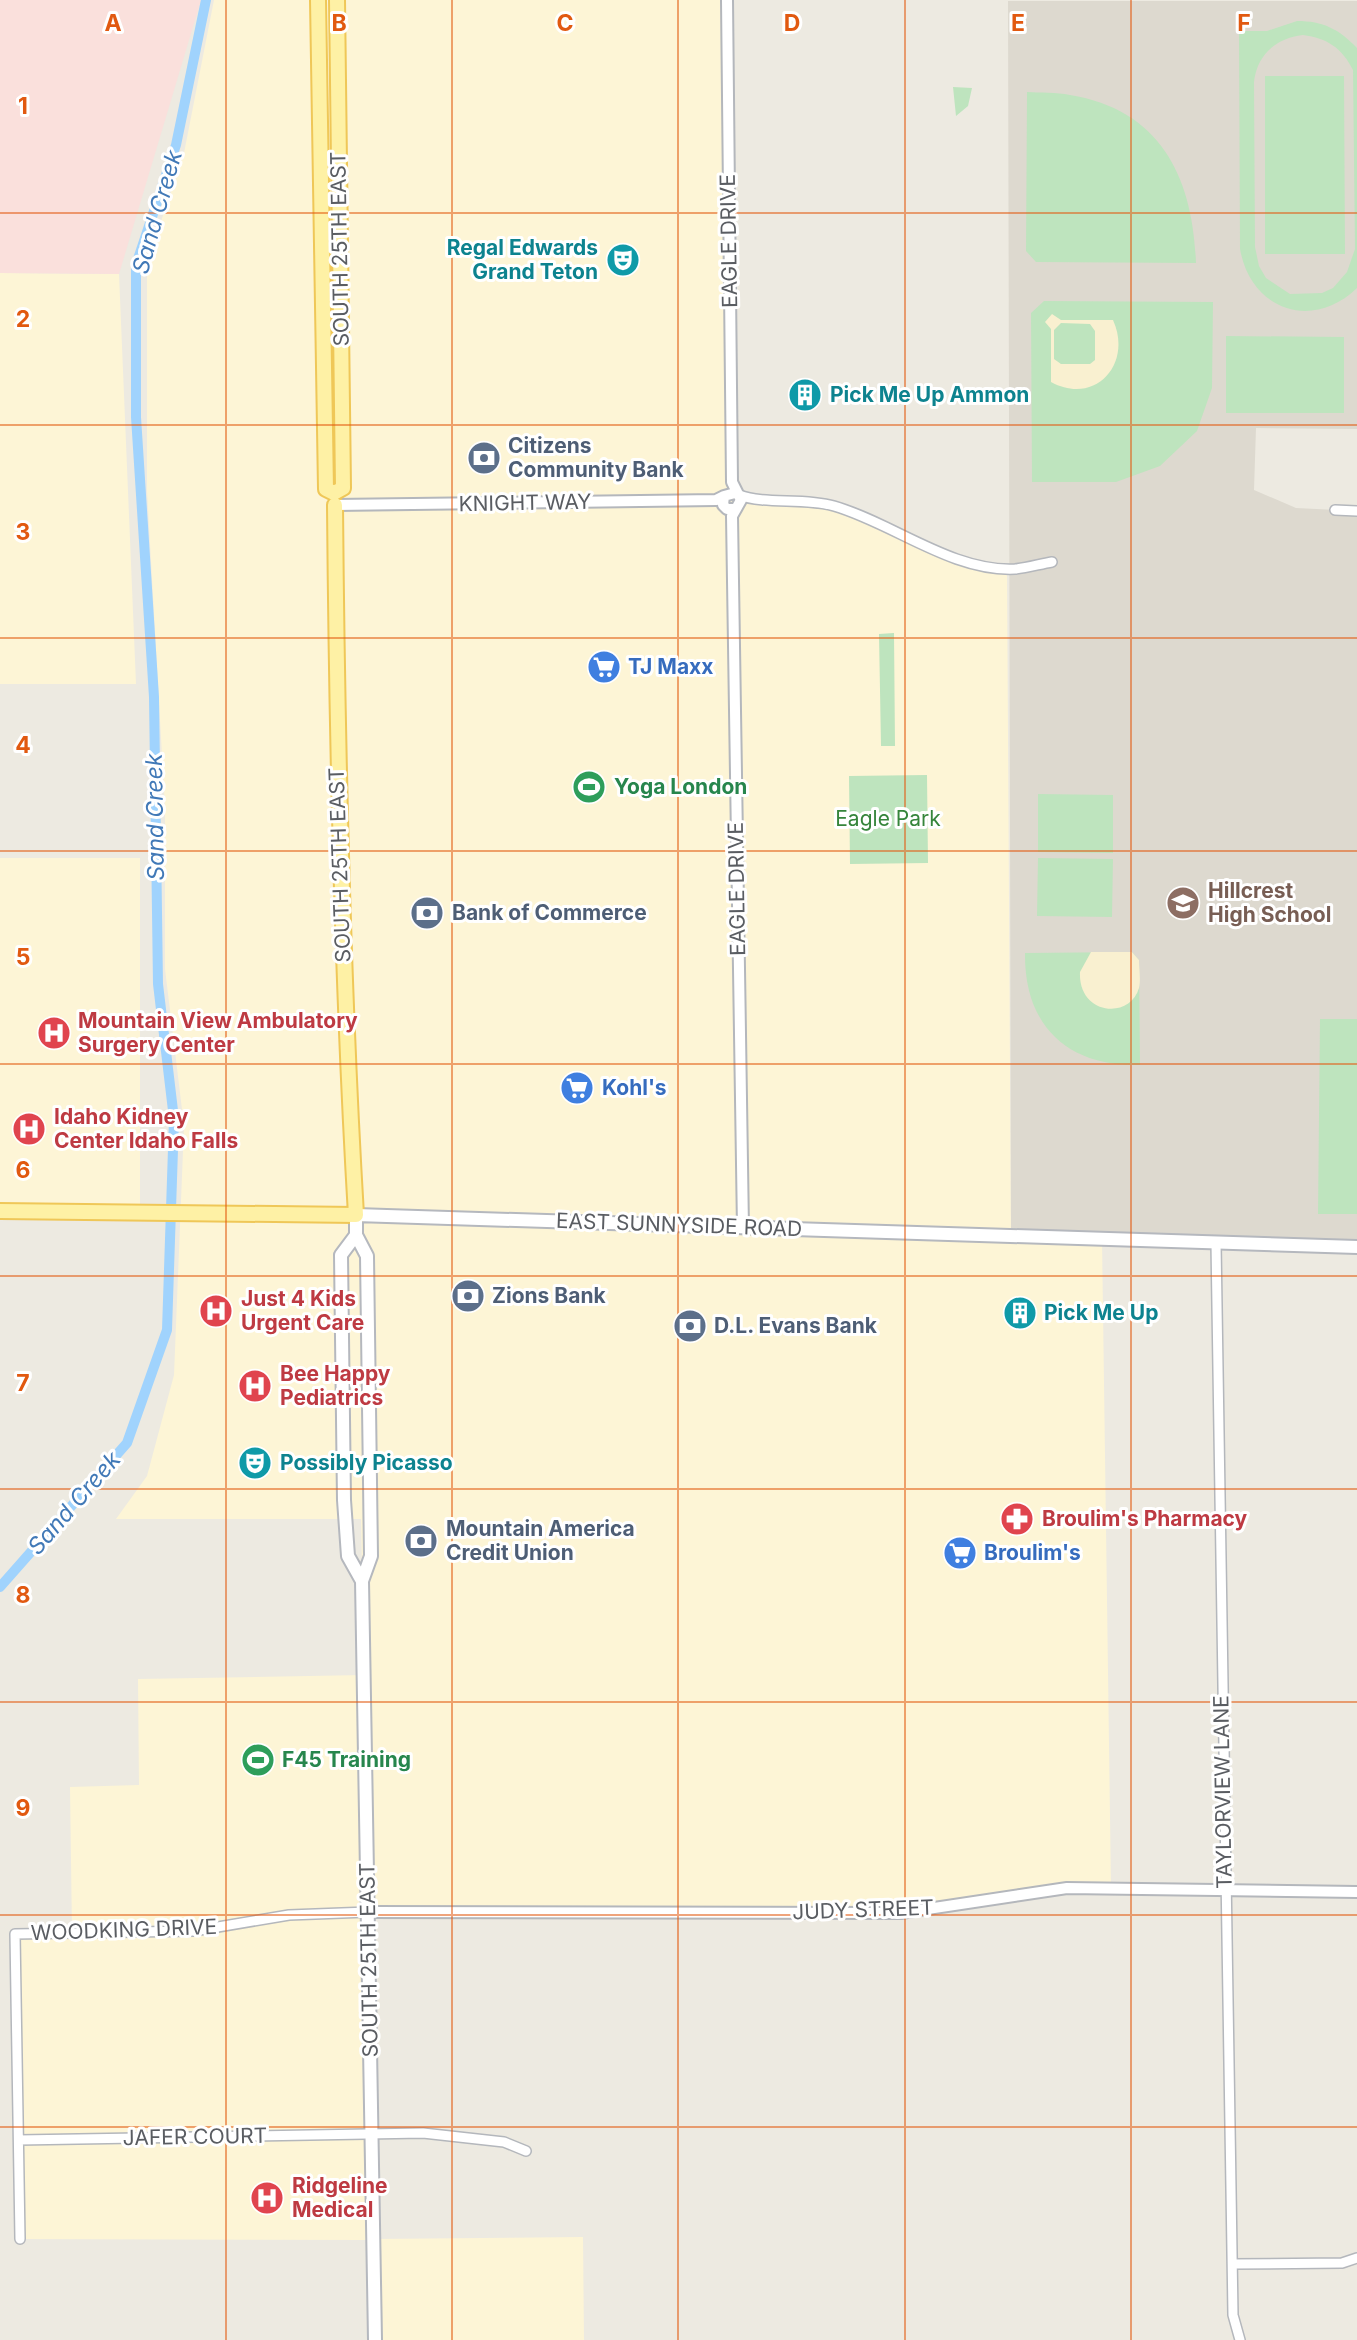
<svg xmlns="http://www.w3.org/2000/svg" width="1357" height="2340" viewBox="0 0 1357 2340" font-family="Inter,sans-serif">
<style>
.commercial{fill:#fdf5d6}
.education{fill:#ddd9cf}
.medical{fill:#fae0dc}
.green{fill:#bee4be;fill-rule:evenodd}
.sand{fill:#f9f0d0;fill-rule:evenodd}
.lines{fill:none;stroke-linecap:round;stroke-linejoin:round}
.canal{stroke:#a0d3fd;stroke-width:10}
.minor-casing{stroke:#b4b7bc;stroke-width:12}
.tertiary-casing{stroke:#b4b7bc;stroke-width:14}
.secondary-casing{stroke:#b5b8be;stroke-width:16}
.primary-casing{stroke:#efc758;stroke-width:18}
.minor{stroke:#fff;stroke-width:9}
.tertiary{stroke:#fff;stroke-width:10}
.secondary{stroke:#fff;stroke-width:12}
.primary{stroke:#fef1a5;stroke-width:14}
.grid{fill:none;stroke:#e15910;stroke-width:2;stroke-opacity:0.55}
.labels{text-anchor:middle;stroke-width:6;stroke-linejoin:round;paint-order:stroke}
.street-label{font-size:21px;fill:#5a5d62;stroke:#fff}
.culture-label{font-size:21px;font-weight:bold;fill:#0d838f;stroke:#fff;text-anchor:start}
.service-label{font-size:21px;font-weight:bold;fill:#4e5e75;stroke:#fff;text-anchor:start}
.shop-label{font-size:21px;font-weight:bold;fill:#366cbe;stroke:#fff;text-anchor:start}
.leisure-label{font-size:21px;font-weight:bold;fill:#27864d;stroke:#fff;text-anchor:start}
.park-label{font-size:21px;fill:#36853b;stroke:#fff}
.education-label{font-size:21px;font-weight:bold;fill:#785e54;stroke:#fff;text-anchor:start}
.health-label{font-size:21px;font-weight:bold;fill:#be3a42;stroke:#fff;text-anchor:start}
.water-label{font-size:23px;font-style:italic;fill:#4179b7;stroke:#fff}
.grid-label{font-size:23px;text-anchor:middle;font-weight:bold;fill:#e15910;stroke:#fff;stroke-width:6;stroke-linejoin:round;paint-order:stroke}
</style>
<rect width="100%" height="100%" fill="#edeae1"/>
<path class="commercial" d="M214,0H727L732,501L760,499L832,506L952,556L1007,569L1011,1236L1102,1239L1111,1888L901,1913L368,1912L373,2239L583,2237L584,2340H375L373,2240L20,2239L15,1934L72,1933L70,1787L139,1785L138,1679L364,1675L361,1519H116L147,1476L174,1375L184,1126L165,969V808L147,491V272L152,248L184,153Z
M0,273L119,274L136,684H0Z
M0,858H140V1212L0,1211Z"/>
<path class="education" d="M1008,1H1357V429L1256,428L1254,490L1296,508L1357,511V1247L1011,1236Z"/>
<path class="medical" d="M0,0H201L119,274L0,273Z"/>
<path class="green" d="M1297,21C1323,21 1339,29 1357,48V288C1313,331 1251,311 1240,249L1239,31H1267ZM1303,35C1327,38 1342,48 1353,70L1355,249L1347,272L1333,288L1322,293L1290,294L1266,278L1259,266L1255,247L1254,82C1257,55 1276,38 1303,35Z
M1265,76H1344L1345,254H1265Z
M953,87L972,88L968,106L956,116Z
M1027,92C1041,93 1056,92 1070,95C1162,110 1193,179 1196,263L1036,262L1026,251Z
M1044,301L1213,302L1212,388L1197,431L1160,466L1116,482H1032L1031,313Z
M1226,336L1344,337V413H1226Z
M894,633L895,746H881L879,634Z
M927,775L928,863L850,864L849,776Z
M1038,794L1113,795V853L1038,852Z
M1038,858L1113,859L1112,917L1037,916Z
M1132,952L1139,960L1140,1065C1068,1067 1024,1026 1025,953Z
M1320,1019H1357V1214H1318Z"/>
<path class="sand" d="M1052,314L1061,320H1113C1133,364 1095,406 1051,382V329L1045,322ZM1061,323L1090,324L1095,331V360L1090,364H1061L1054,359V330Z
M1091,952H1132L1139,960C1139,968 1141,980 1139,988C1130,1020 1078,1015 1080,972Z"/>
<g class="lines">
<path class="canal" d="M0,1587L127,1443L167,1330L174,1119L158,984L154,697L136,417V265L176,145L206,0"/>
<defs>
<path id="minor" d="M739,495C766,505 803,497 834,506C893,523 952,572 1015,569C1027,568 1040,564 1052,562
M1335,510L1357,511
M1216,1243L1233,2315L1240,2340
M19,2140L423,2133L504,2142L526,2151
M20,2239L15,1934L194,1931L289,1915L368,1912
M1233,2264L1342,2263L1357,2258"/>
<path id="tertiary" d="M727,0L732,482L741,500L736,509H727L723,505L724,496L735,493
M335,505L716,500L724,496
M736,509L732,516L743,1228
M368,1912L901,1913L1067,1888L1357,1892"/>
<path id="secondary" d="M356,1235L341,1255L344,1500L348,1556L362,1581
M375,2340L362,1581L371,1556L367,1256L356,1235V1215L1357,1247"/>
<path id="primary" d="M318,0L326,489L334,493L343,488L337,0
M0,1211L356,1215C342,978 337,742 335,505"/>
</defs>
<use href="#minor" class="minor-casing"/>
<use href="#tertiary" class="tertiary-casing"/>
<use href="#secondary" class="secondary-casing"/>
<use href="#primary" class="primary-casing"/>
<use href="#minor" class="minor"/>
<use href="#tertiary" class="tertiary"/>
<use href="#secondary" class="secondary"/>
<use href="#primary" class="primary"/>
</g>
<path class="grid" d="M226,0V2340M452,0V2340M678,0V2340M905,0V2340M1131,0V2340M0,213H1357M0,425H1357M0,638H1357M0,851H1357M0,1064H1357M0,1276H1357M0,1489H1357M0,1702H1357M0,1915H1357M0,2127H1357"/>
<defs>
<symbol id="theatre-disc" viewBox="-11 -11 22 22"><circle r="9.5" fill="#0f9aa8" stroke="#fff"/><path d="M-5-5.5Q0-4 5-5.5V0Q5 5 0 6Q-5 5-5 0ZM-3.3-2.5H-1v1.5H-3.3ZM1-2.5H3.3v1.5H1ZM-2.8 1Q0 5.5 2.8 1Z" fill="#fff"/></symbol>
<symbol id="building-disc" viewBox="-11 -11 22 22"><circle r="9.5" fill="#0f9aa8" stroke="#fff"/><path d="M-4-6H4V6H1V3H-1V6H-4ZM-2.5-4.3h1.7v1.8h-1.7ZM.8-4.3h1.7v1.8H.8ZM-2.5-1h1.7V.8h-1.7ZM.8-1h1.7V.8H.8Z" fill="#fff"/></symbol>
<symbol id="bank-disc" viewBox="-11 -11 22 22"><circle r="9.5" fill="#5c6f8a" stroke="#fff"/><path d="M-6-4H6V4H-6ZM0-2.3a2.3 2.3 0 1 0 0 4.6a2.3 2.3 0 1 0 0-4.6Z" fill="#fff"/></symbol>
<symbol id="supermarket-disc" viewBox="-11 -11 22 22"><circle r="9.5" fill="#3f7fe0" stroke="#fff"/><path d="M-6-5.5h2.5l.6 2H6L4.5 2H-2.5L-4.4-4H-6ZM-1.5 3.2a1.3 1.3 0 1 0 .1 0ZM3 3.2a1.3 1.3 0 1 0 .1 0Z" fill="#fff"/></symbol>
<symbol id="stadium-disc" viewBox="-11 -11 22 22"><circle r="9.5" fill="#2e9e5b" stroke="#fff"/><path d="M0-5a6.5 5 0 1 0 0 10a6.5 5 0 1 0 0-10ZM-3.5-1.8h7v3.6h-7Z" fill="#fff"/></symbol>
<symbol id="school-disc" viewBox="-11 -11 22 22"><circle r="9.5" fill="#8d6e63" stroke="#fff"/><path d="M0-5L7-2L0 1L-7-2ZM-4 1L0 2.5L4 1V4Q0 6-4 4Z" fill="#fff"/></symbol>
<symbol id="hospital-disc" viewBox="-11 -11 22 22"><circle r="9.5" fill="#e0444e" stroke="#fff"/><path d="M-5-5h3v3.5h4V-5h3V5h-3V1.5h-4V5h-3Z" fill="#fff"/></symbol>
<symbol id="pharmacy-disc" viewBox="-11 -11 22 22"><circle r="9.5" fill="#e0444e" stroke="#fff"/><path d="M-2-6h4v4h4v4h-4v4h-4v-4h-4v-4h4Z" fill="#fff"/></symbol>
</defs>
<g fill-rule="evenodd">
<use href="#theatre-disc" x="604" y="241" width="38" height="38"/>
<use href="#building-disc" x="786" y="376" width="38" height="38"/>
<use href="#bank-disc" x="465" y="439" width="38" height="38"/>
<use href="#supermarket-disc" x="585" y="648" width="38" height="38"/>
<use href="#stadium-disc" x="570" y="768" width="38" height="38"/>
<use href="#school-disc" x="1164" y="884" width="38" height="38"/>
<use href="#bank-disc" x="408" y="894" width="38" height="38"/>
<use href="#hospital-disc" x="35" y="1014" width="38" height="38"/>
<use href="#supermarket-disc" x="558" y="1069" width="38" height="38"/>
<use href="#hospital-disc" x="10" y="1110" width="38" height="38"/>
<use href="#bank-disc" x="449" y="1277" width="38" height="38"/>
<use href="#hospital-disc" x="197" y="1292" width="38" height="38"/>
<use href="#building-disc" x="1001" y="1294" width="38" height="38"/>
<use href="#bank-disc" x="671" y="1307" width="38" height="38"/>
<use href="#hospital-disc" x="236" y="1367" width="38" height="38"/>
<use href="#theatre-disc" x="236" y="1444" width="38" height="38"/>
<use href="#pharmacy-disc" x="998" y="1500" width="38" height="38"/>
<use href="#bank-disc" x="402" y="1522" width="38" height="38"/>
<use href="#supermarket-disc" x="941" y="1534" width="38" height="38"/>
<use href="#stadium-disc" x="239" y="1741" width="38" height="38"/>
<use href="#hospital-disc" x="248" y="2179" width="38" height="38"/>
</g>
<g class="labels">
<g class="street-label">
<text transform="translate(729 241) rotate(-91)" y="7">EAGLE DRIVE</text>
<text transform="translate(340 249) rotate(-91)" y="7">SOUTH 25TH EAST</text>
<text transform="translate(525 503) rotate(-1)" y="7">KNIGHT WAY</text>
<text transform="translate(340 865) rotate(-92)" y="7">SOUTH 25TH EAST</text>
<text transform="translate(737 889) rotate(-91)" y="7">EAGLE DRIVE</text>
<text transform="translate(679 1225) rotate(2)" y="7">EAST SUNNYSIDE ROAD</text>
<text transform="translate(1223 1792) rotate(-91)" y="7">TAYLORVIEW LANE</text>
<text transform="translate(863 1910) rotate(-2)" y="7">JUDY STREET</text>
<text transform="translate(124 1930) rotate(-2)" y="7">WOODKING DRIVE</text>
<text transform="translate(369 1960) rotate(-91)" y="7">SOUTH 25TH EAST</text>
<text transform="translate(195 2137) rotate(-1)" y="7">JAFER COURT</text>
</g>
<g class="culture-label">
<text x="598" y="255" text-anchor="end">Regal Edwards<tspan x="598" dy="24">Grand Teton</tspan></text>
<text x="830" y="402">Pick Me Up Ammon</text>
<text x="1044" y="1320">Pick Me Up</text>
<text x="280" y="1470">Possibly Picasso</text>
</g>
<g class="service-label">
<text x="508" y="453">Citizens<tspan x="508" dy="24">Community Bank</tspan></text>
<text x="452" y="920">Bank of Commerce</text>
<text x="492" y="1303">Zions Bank</text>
<text x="714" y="1333">D.L. Evans Bank</text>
<text x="446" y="1536">Mountain America<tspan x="446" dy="24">Credit Union</tspan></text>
</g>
<g class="shop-label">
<text x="628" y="674">TJ Maxx</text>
<text x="602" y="1095">Kohl's</text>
<text x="984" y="1560">Broulim's</text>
</g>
<g class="leisure-label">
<text x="614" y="794">Yoga London</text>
<text x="282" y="1767">F45 Training</text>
</g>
<g class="park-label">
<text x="888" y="826">Eagle Park</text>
</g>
<g class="education-label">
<text x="1208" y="898">Hillcrest<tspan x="1208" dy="24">High School</tspan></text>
</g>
<g class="health-label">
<text x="78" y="1028">Mountain View Ambulatory<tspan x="78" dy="24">Surgery Center</tspan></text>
<text x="54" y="1124">Idaho Kidney<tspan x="54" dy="24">Center Idaho Falls</tspan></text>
<text x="241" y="1306">Just 4 Kids<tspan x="241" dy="24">Urgent Care</tspan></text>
<text x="280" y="1381">Bee Happy<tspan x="280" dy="24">Pediatrics</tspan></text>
<text x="1042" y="1526">Broulim's Pharmacy</text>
<text x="292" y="2193">Ridgeline<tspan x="292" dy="24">Medical</tspan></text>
</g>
<g class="water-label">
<text transform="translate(157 212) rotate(-74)" y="8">Sand Creek</text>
<text transform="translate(155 817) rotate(-91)" y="8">Sand Creek</text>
<text transform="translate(74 1503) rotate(-49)" y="8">Sand Creek</text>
</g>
</g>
<g class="grid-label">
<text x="113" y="31">A</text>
<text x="339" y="31">B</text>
<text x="565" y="31">C</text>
<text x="792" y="31">D</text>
<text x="1018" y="31">E</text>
<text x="1244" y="31">F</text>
<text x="23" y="114">1</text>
<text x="23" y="327">2</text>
<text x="23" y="540">3</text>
<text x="23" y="753">4</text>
<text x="23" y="965">5</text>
<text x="23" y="1178">6</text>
<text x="23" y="1391">7</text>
<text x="23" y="1603">8</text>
<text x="23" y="1816">9</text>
</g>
</svg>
